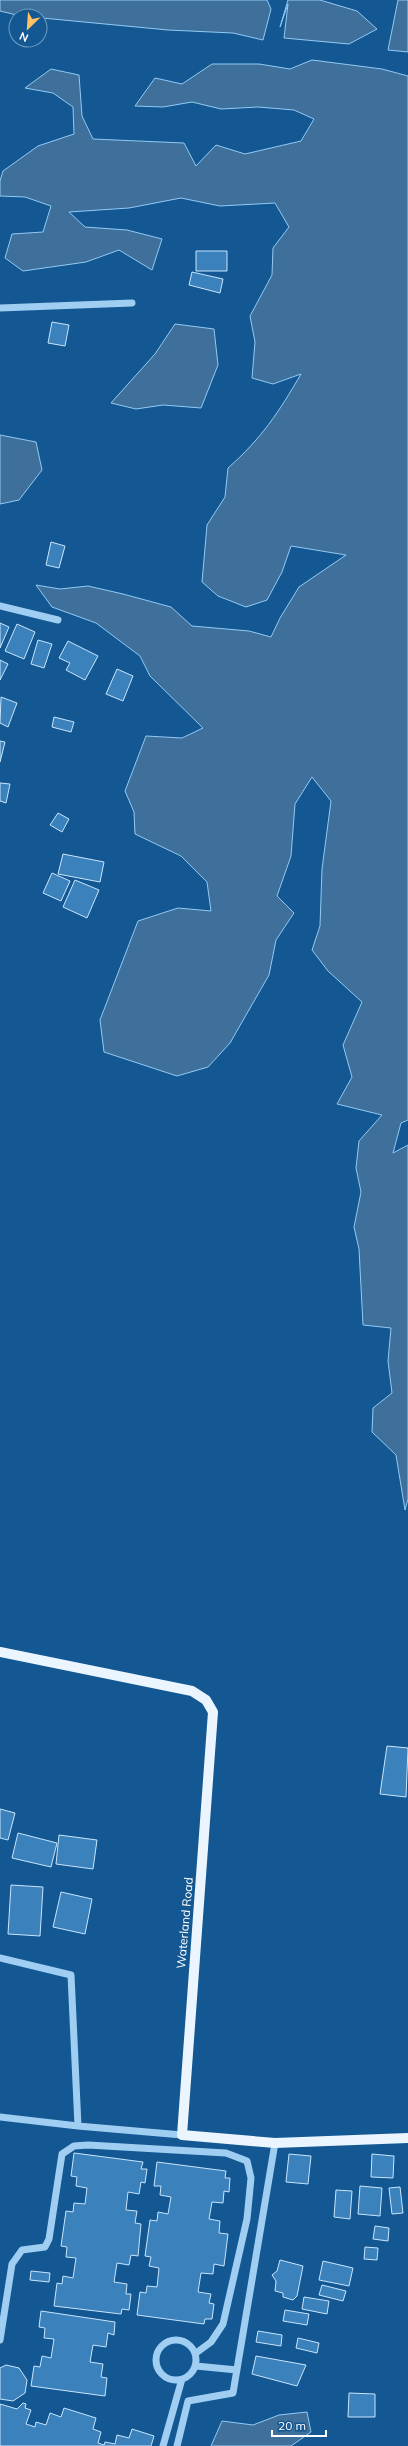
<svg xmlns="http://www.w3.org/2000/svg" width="408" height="2446" viewBox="0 0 408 2446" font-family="Mulish,sans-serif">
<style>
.water{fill:#3f709b;stroke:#92caf5}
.building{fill:#3b81bb;stroke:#c8e5fd}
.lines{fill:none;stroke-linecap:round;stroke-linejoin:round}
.minor{stroke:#a0cef2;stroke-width:7}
.major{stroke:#ebf5ff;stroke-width:10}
.labels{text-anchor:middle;stroke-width:3;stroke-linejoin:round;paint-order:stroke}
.street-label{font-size:12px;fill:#fff;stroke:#135893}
</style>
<rect width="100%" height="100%" fill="#135893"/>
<path class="water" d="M0,0H267L271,9L263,40L233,33L168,30L21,16L0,11Z
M288,0H320L357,11L377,29L349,44L284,38L288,4L280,27Z
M398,0H408V52L388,50Z
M312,60L382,69L408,76V1120L401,1123L393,1153L408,1145V1499L405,1510L396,1455L372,1432L373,1408L392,1393L388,1361L391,1328L363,1325L359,1249L354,1227L361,1192L356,1168L359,1141L382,1115L337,1104L352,1077L343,1045L362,1002L328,971L312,950L320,926L322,869L331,801L312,777L295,804L291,856L277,896L294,913L276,940L269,975L230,1043L208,1067L177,1076L104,1052L100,1020L138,921L178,908L211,911L207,882L181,856L135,834L134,812L125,791L146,736L182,738L203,728L150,676L140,656L96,623L52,607L36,585L60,589L88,586L123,594L171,607L192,626L249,631L271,637L280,618L299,587L346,555L291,546L282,572L267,600L246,607L218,596L202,582L207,525L225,497L228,468C261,439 279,412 301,374L273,384L252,378L255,342L250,316L272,275L273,248L289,227L275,203L220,206L181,198L129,208L69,212L85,227L127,230L162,239L152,270L119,250L86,262L23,271L5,258L12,234L43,232L51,206L25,197L0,196V181L3,171L38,146L74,134L73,107L53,93L25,88L51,69L79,75L82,116L93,139L184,143L196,166L216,145L245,154L301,141L314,119L294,110L258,107L221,109L192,102L163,107L135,106L155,78L182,84L212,64H259L290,69Z
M175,324L214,329L218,365L201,408L163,405L136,409L111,403L155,354Z
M0,435L36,442L42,470L19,500L0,504Z
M307,2412L311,2432L291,2446H211L222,2421L253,2425L279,2415Z"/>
<path class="building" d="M196,251H227V271H196Z
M192,272L223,279L220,293L189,285Z
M52,322L69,325L65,346L48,343Z
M51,542L65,546L59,568L46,565Z
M0,623L9,627L0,648Z
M17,624L35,632L24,659L5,651Z
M38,640L52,644L44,668L31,664Z
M68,641L98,656L85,680L66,670L70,663L59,658Z
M0,660L8,664L0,680Z
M117,669L133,676L123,701L106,694Z
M1,697L17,703L8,727L0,723Z
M54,717L74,722L71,732L52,727Z
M0,741L5,742L0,762Z
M0,783L10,784L6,803L0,801Z
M58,813L69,819L62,832L50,825Z
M63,854L104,862L100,882L58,874Z
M52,873L70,881L61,901L43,893Z
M75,880L99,890L87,918L63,907Z
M387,1746L408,1748L406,1797L380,1794Z
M0,1809L15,1813L8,1840L0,1838Z
M18,1833L57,1843L51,1867L12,1858Z
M59,1835L97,1840L93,1869L56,1864Z
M11,1885L43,1887L40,1936L8,1934Z
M61,1892L92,1899L85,1934L53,1927Z
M74,2153L143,2162L141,2169H147L145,2183L141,2182L139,2194L128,2192L126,2210L137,2211L135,2223L141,2224L138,2256L131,2255L129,2265L117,2263L114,2282L127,2284L126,2294H131L129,2310L122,2309L121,2314L54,2306L57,2283L62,2284L63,2276L73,2278L76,2258L66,2257L67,2247L61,2246L66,2211L73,2212L74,2203L85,2204L87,2188L76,2186L77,2177L71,2176Z
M289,2154L311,2156L308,2184L286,2182Z
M372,2154L394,2156L393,2178L371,2177Z
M157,2162L226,2171L225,2178H230L229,2192L224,2191L223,2203L212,2202L209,2219L220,2221L219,2233L228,2234L224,2266L214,2264L213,2274L201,2273L198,2292L211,2294L209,2303L214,2304L212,2319H205L204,2324L137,2315L140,2292L146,2293L147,2286L157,2287L159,2268L149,2266L151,2257L145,2256L150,2220L157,2221L158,2212L168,2214L171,2197L160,2195L161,2186H154Z
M360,2186L382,2188L380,2216L358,2214Z
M400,2187L403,2213L392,2214L389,2188Z
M336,2190L352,2191L350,2219L334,2217Z
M375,2226L389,2228L388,2241L373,2239Z
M365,2247L378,2248L377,2260L364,2259Z
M280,2260L303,2266L297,2296L293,2300L283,2297V2293L275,2291L276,2281L272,2275L277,2271Z
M323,2261L353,2268L349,2286L319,2280Z
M31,2271L50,2273L49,2282L30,2280Z
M322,2285L346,2291L343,2301L319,2295Z
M304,2297L329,2301L327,2314L302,2309Z
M285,2310L309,2314L307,2325L283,2321Z
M41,2311L115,2322L114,2335L108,2333L106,2347L93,2345L90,2362L103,2364L101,2377L107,2378L105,2396L31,2386L34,2366L40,2367L42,2356L51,2358L54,2339L44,2338L45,2328L39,2327Z
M258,2331L282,2335L281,2346L256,2342Z
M298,2338L319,2343L317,2353L296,2348Z
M256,2356L306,2365L297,2386L252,2374Z
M6,2365L19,2368L27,2380L25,2393L13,2401L0,2399V2368Z
M349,2393L375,2394V2417H348Z
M23,2403L26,2404L25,2408L31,2410L26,2424L35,2427L36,2422L46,2425L50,2413L61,2417L64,2408L96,2418L93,2429L101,2432L98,2443L104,2445L105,2442L115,2444L117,2435L129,2438L132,2429L154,2436L151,2446H0V2404L17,2409Z"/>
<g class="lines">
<path class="minor" d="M0,308L132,303
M0,606L58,620
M0,1958L71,1975L78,2126L182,2135
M0,2117L78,2126
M156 2360a20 20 0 1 1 40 0a20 20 0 1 1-40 0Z
M0,2340L12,2264L22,2250L45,2247L49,2239L62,2154L74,2146L88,2145L226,2153L247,2161L251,2178L247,2219L223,2324L211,2342L196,2353
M196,2366L237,2370
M163,2446L182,2379
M177,2446L188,2401L233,2393L275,2143"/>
<path class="major" d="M0,1652L192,1691L206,1700L213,1712L182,2135L275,2143L408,2138"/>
</g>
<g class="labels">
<g class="street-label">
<text transform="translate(185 1923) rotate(-85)" y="4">Waterland Road</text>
</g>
</g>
<g transform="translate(28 28) rotate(205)"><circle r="19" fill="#135893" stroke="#719bbe"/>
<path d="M0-3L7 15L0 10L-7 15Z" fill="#ffc161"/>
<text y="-6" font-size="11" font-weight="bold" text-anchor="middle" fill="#ffffff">N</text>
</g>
<path d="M272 2430v6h54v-6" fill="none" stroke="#ffffff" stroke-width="2"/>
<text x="278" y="2430" font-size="12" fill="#ffffff" stroke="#135893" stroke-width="3" paint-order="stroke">20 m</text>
</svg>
